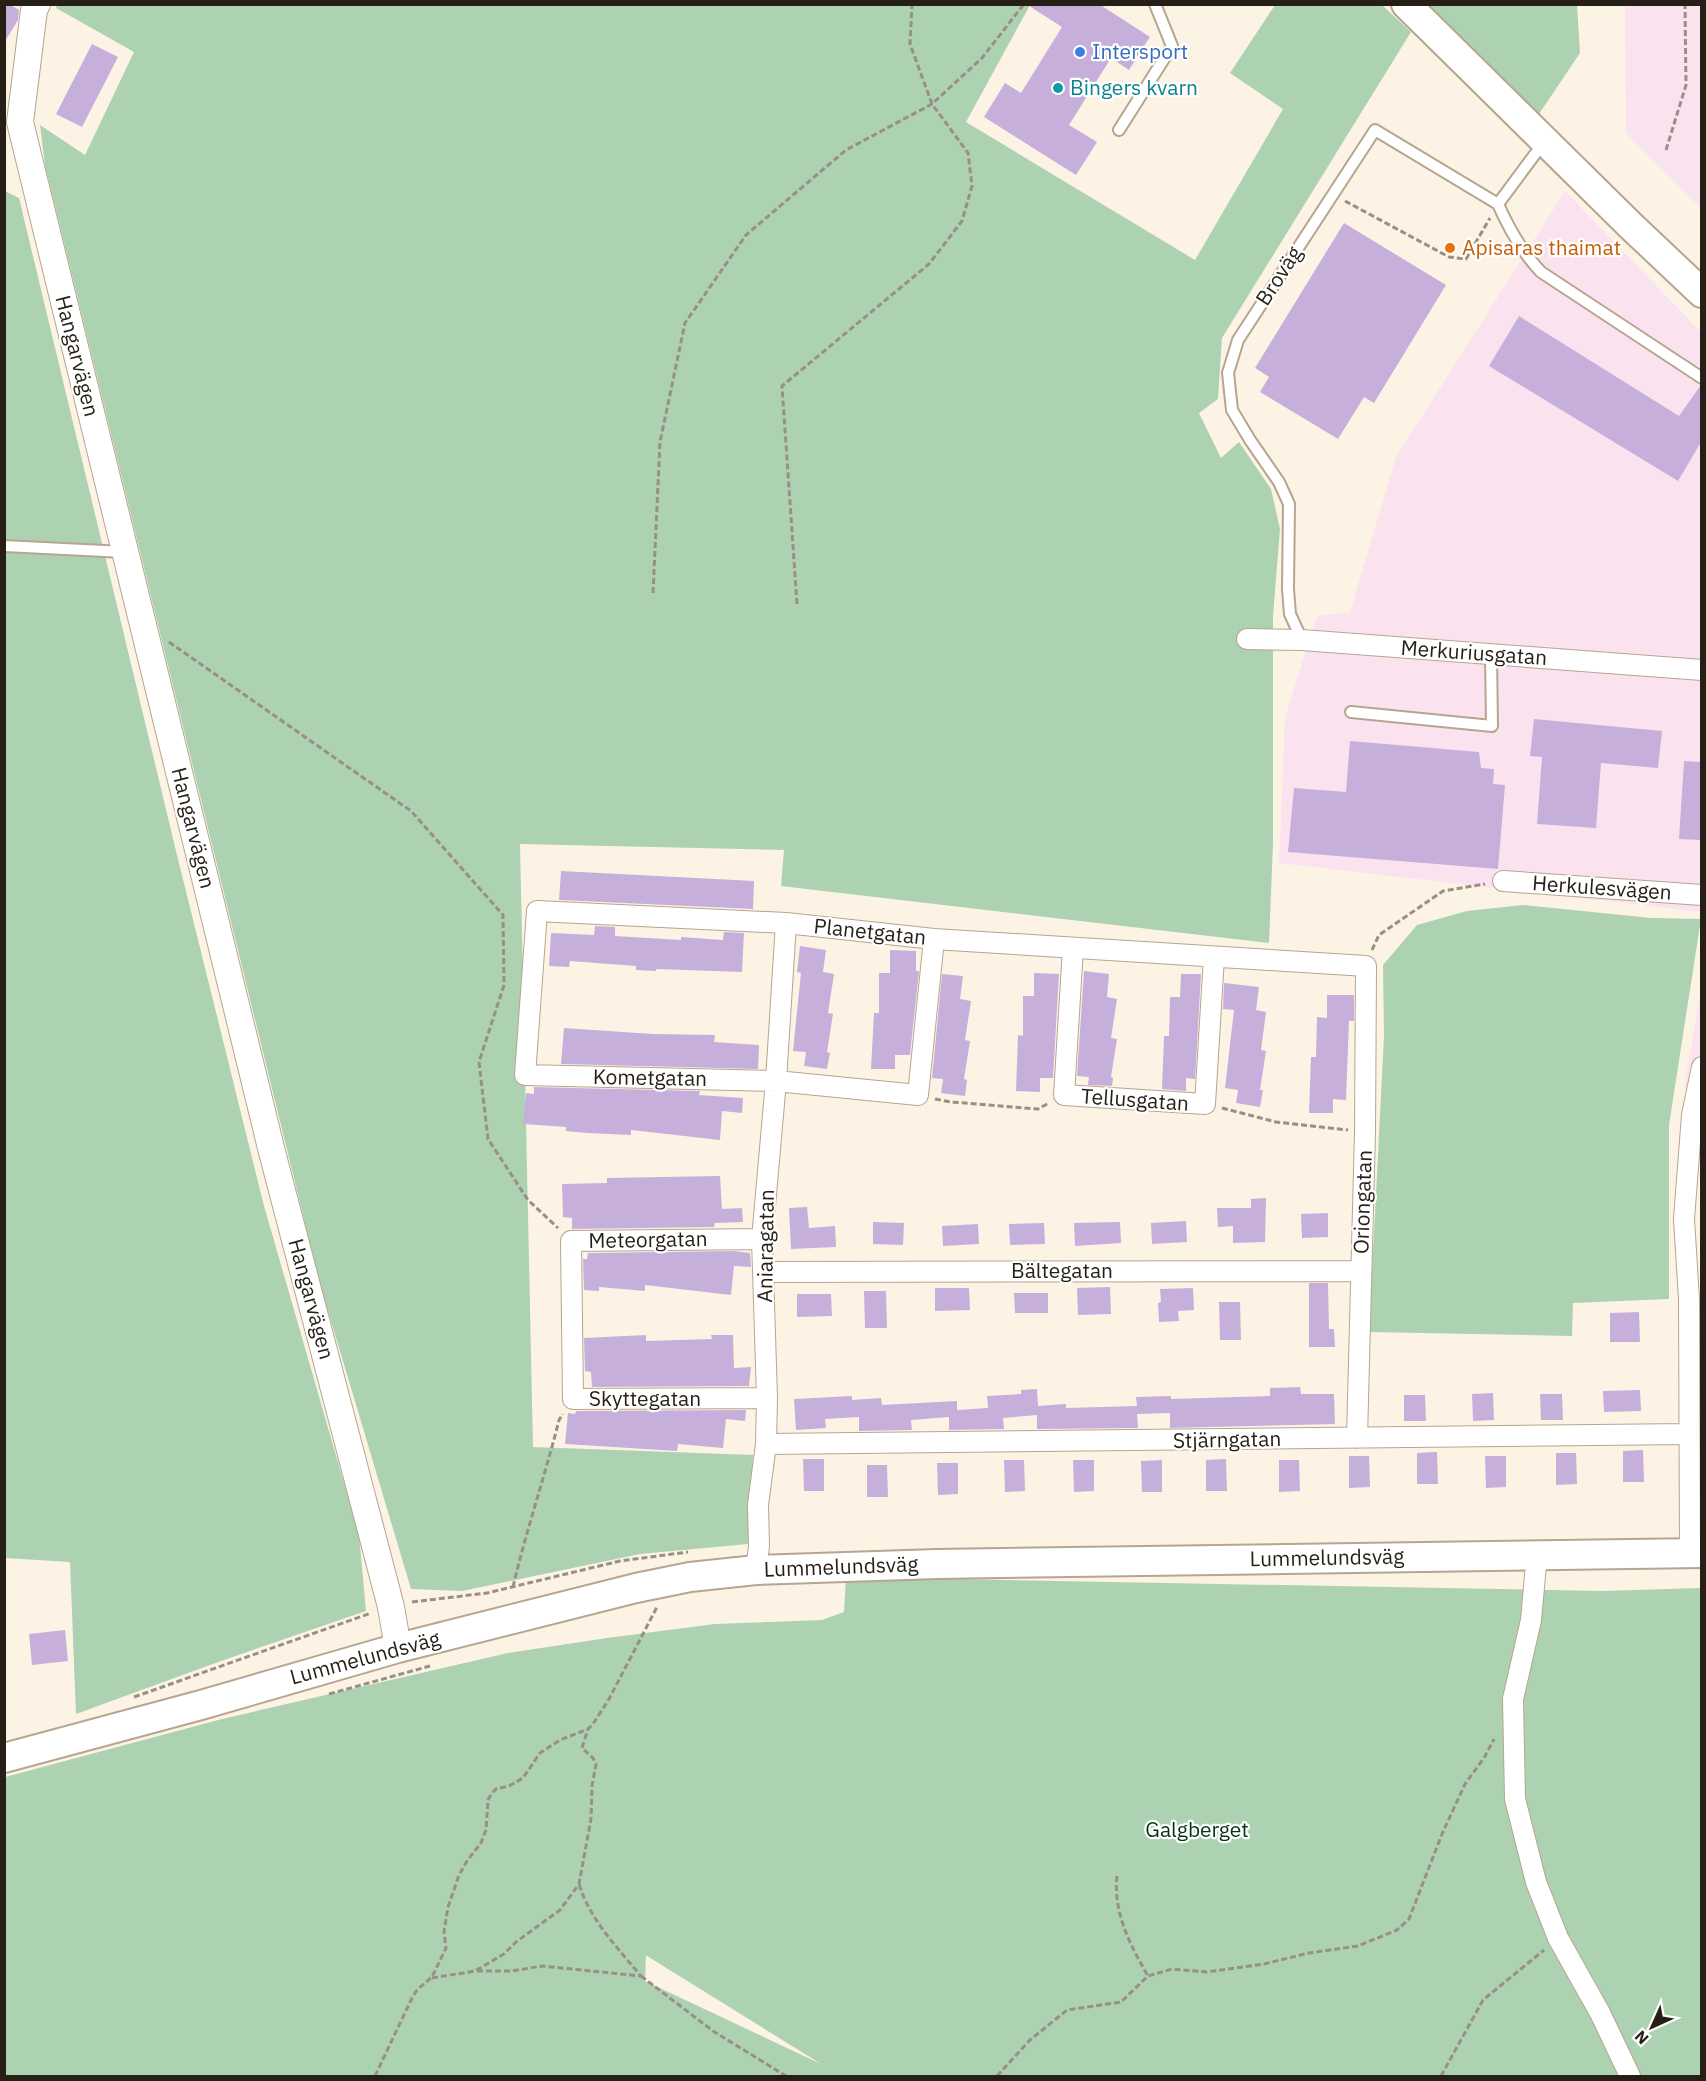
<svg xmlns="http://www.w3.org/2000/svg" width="1706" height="2081" viewBox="0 0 1706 2081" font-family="'IBM Plex Sans',sans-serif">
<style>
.industrial{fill:#fae3ef}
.green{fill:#acd2b2;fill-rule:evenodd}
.building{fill:#c7afdb}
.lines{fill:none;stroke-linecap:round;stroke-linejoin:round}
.service-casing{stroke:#b6a58f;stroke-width:14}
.minor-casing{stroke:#b6a58f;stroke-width:22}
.tertiary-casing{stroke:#b6a58f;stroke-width:28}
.secondary-casing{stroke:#b6a58f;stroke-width:32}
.path{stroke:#989084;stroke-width:3;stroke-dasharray:6 3;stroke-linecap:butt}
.service{stroke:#fff;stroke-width:10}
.minor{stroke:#fff;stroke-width:20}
.tertiary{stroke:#fff;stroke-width:26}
.secondary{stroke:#fff;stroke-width:28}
.shop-dot{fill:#3f7fe0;stroke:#fff;stroke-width:2}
.culture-dot{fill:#0f9aa8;stroke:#fff;stroke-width:2}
.food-dot{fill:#e8710a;stroke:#fff;stroke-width:2}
.labels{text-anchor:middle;stroke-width:4.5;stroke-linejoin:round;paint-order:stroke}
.shop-label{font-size:21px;fill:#366cbe;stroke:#fff;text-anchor:start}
.culture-label{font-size:21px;fill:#0d838f;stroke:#fff;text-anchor:start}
.food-label{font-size:21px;fill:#c56008;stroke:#fff;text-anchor:start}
.street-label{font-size:21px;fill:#251f16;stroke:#fff}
.park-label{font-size:21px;fill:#023413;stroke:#fff}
</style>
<rect width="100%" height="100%" fill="#fdf3e5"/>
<path class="industrial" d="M1625,5H1701V208L1626,133Z
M1565,191L1701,332V912L1279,863L1285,717L1317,616L1350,612L1396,457Z
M1701,988V1095L1684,1089Z"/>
<path class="green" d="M57,5H1030L966,122L1195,260L1283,109L1230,73L1275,5H1382L1411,32L1222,338L1218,399L1199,413L1221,458L1239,442L1271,489L1280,529L1273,616V843L1269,943L781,886L784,850L520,844L533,1447L753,1455L748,1544L640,1554L462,1591L411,1589L320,1284L45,165L40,125L85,155L134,52L56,8Z
M1427,5H1577L1580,53L1539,114Z
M5,191L19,198L176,851L264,1206L359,1535L366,1611L221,1661L76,1714L70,1562L5,1558Z
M1523,905L1651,918L1701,919L1669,1125V1299L1573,1303L1572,1336L1369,1332L1384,1036L1383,965L1417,925L1467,911Z
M846,1577L1602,1591L1701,1588V2076H5V1777L222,1719L508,1653L607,1638L715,1624L822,1620L844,1612ZM646,1956H647L821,2064L645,1981Z"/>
<path class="building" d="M4,4H9L19,10L18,20L4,43Z
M1026,4H1099L1150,37L1129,70L1111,58L1069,125L1097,142L1076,175L984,117L1005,83L1021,93L1062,27Z
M92,44L118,57L82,127L56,114Z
M1344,223L1446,285L1374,403L1364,397L1338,439L1260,392L1269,377L1255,368Z
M1519,316L1679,416L1701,385V442L1678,481L1489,366Z
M1534,719L1662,731L1658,768L1601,763L1596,828L1537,824L1542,757L1530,756Z
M1350,741L1479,752L1481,768L1494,769L1493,784L1505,785L1498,869L1288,852L1294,788L1346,792Z
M1684,761L1701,762V840L1679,839Z
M561,871L754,881L753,909L559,900Z
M595,926L615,927V936L681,940V937L723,940L724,932L744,933L742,972L656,969V971L636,970V966L570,961L569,967L549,966L551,933L594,935Z
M800,946L826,950L823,972L834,974L828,1013L833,1014L827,1052L830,1053L827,1069L804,1066L806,1052L793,1051L801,973L797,972Z
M890,950L916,951V971H919L910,1055H895V1069H871L874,1013H879V973H890Z
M1084,971L1109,974L1107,997L1117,999L1111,1038L1117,1039L1111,1077L1113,1078L1112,1086L1088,1085L1089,1077L1077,1076Z
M1034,973L1059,974L1053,1078H1040V1092L1016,1091L1018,1035L1023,1036V996H1034Z
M942,974L963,976L960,999L971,1001L965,1040L970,1041L964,1079L967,1080L965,1096L941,1093L943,1079L932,1078Z
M1181,974H1201L1195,1079L1186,1078V1091L1162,1089L1164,1036H1169L1170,997H1180Z
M1224,983L1259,987L1256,1010L1266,1012L1261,1050L1266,1051L1260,1090H1263L1260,1107L1236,1103L1238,1090L1225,1088L1234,1010L1223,1009Z
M1327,995H1354V1021H1349L1346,1100L1333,1099V1113H1309L1311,1057H1316L1317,1017L1327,1018Z
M564,1028L653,1034L715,1035L714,1042L759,1045L758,1069L561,1064Z
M534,1087L700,1091L699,1095L743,1098L742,1113L722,1111L720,1140L631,1130V1135L587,1133L566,1131V1127L523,1124L526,1093L534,1094Z
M720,1176L722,1209L742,1208L743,1222L715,1223L714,1227L572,1229V1218L563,1217L562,1184L607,1183V1178Z
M1266,1198L1265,1242L1233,1243V1226L1218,1227L1217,1208H1251V1199Z
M807,1207L809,1228L835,1226L836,1247L791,1249L789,1208Z
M1328,1213V1237L1302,1238L1301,1214Z
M1186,1221L1187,1242L1152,1244L1151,1223Z
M873,1222L904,1223L903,1245L873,1244Z
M1120,1222L1121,1243L1075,1246L1074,1223Z
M1044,1223L1045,1244L1010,1245L1009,1224Z
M978,1224L979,1244L943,1246L942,1226Z
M734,1251L750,1253L751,1267L734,1266L731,1295L645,1285V1291L599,1287V1291L584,1290L583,1259H587L588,1253Z
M1309,1283H1328L1329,1329H1334L1335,1347H1309Z
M1110,1287L1111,1314L1078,1315L1077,1288Z
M935,1288H969L970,1310L935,1311Z
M1193,1288L1194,1310L1178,1311L1179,1321L1159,1322L1158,1303L1161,1302L1160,1289Z
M864,1291H886L887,1328H865Z
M1014,1293H1048V1313H1015Z
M797,1294H831L832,1316L797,1317Z
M1219,1302H1240L1241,1340H1220Z
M1639,1312L1640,1342H1610V1313Z
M646,1335V1341L712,1339L711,1335H733L734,1368L751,1367L749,1386L592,1387L591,1372L585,1371L584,1338Z
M1300,1387L1301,1394H1334L1335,1424L1170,1428V1413L1137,1414L1138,1428L1037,1429V1415L1003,1418L1004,1429L949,1430V1417L911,1420L912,1430L859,1431V1417L825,1419L826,1428L796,1430L794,1399L852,1396V1400L881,1398L882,1405L957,1401V1410L988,1408L987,1396L1021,1394V1390L1037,1389L1038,1406L1066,1404V1408L1137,1406L1136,1397L1171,1396V1399L1270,1396V1388Z
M1640,1390L1641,1411L1604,1412L1603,1391Z
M1493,1393L1494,1420L1473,1421L1472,1394Z
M1540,1394H1562L1563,1420H1541Z
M1404,1395H1425L1426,1421H1404Z
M746,1410L745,1421L726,1419L723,1448L678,1444L677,1451L565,1444L568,1413L575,1414L576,1411Z
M1643,1450L1644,1482H1623V1451Z
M1437,1452L1438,1484H1417V1453Z
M1556,1453H1576L1577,1484L1556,1485Z
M1349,1456H1369L1370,1487L1349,1488Z
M1485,1456H1506V1487L1486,1488Z
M803,1459H824V1491H804Z
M1226,1459L1227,1491H1206V1460Z
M1004,1460H1024L1025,1491L1005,1492Z
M1073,1460H1094V1491L1074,1492Z
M1162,1460V1492H1142L1141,1461Z
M1279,1460H1299L1300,1491L1279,1492Z
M937,1463H958V1494L938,1495Z
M867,1465H887L888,1497H867Z
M65,1630L68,1661L32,1665L29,1634Z"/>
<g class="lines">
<defs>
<path id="service" d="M1119,130L1172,46L1155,4
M1498,204C1509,229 1521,251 1541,272L1702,378
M4,546L124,552
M1302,640L1290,614L1288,589L1289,504L1279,482L1250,440L1232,410L1228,373L1238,340L1375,130L1498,204L1544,142
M1351,712L1492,726L1491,654"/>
<path id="minor" d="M1247,639L1302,640L1702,670
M1503,881L1702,895
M934,939L918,1095L776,1081L525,1075L537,911L786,923L934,939L1366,966L1365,1132L1357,1438
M1073,948L1064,1095L1205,1104L1214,957
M762,1239L571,1241L573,1399L767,1398
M763,1272L1361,1271
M766,1444L1688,1434
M1690,1553L1689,1299L1684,1219L1692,1115L1702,1067
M1537,1554L1531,1620L1513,1699L1515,1799L1536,1882L1558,1938L1600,2013L1630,2076
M756,1570L759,1546L758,1505L766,1444L767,1398L762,1239L776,1081L786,923"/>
<path id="tertiary" d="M37,4L34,10L20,122L272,1152L391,1607L398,1648"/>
<path id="secondary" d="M1406,4L1631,226L1702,293
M4,1758L201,1705L398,1648L636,1588L690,1577L756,1570L937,1564L1702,1553"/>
</defs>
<use href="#service" class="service-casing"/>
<use href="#minor" class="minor-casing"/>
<use href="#tertiary" class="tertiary-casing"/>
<use href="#secondary" class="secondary-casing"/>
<path class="path" d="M1666,150L1686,85L1685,4
M1345,201L1449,257L1466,259L1490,218
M653,593L660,442L685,323L746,235L846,150L932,104L982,58L1024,4
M797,604L782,386L929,264L962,221L972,186L968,153L932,104L910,44L912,4
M169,642L411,811L503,915L504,985L479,1062L488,1139L528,1200L558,1228
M1372,950L1379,935L1443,891L1485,884
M935,1099L951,1102L1038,1109L1049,1103
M1222,1108L1276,1122L1348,1130
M513,1587C526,1531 545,1476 559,1420L563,1414
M412,1602L487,1593L620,1561L688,1552
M329,1694L430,1666
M134,1697L371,1613
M1117,1876C1113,1912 1130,1945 1148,1976
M477,1971H512L542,1966L641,1976C617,1947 590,1920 579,1884
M641,1976L713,2031L786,2076
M432,1978L475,1971L504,1954L516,1942L560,1910L579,1884L591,1819L592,1786L596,1764L593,1758L582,1748L588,1729
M375,2076L412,1998L417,1990L432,1977L446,1948L444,1932L448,1907L459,1875L467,1861L481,1843L486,1830L488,1800L492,1793L496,1789L509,1786L523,1778L540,1753L560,1740L588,1729L593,1724L609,1699L657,1607
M997,2076L1030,2040L1067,2010L1121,2002L1148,1976L1172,1969L1207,1972L1264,1964L1309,1953L1358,1946L1397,1930L1409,1919L1442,1834L1465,1784L1484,1758L1494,1739
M1441,2076L1483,2000L1544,1950"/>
<use href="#service" class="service"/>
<use href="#minor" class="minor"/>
<use href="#tertiary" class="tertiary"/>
<use href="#secondary" class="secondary"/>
</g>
<circle class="shop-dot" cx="1080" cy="52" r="6"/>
<circle class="culture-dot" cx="1058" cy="88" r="6"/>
<circle class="food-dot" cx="1450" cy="248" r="6"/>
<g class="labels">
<g class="shop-label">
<text x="1092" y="59">Intersport</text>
</g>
<g class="culture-label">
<text x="1070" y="95">Bingers kvarn</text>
</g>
<g class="food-label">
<text x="1462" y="255">Apisaras thaimat</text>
</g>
<g class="street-label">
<text transform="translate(1279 276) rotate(-57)" y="7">Broväg</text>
<text transform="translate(77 356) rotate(76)" y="7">Hangarvägen</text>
<text transform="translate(1474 653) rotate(4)" y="7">Merkuriusgatan</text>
<text transform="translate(193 828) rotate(76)" y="7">Hangarvägen</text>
<text transform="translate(1602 888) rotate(4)" y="7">Herkulesvägen</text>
<text transform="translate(870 932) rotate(6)" y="7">Planetgatan</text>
<text transform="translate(650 1078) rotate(1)" y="7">Kometgatan</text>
<text transform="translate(1135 1100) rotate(4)" y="7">Tellusgatan</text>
<text transform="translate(1363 1202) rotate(-88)" y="7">Oriongatan</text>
<text transform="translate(648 1240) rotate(-1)" y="7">Meteorgatan</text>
<text transform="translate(766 1246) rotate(-89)" y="7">Aniaragatan</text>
<text x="1062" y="1278">Bältegatan</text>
<text transform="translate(311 1299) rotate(75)" y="7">Hangarvägen</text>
<text x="645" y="1406">Skyttegatan</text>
<text transform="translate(1227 1440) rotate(-1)" y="7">Stjärngatan</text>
<text transform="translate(1327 1558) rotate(-1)" y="7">Lummelundsväg</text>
<text transform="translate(841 1567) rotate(-2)" y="7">Lummelundsväg</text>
<text transform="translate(365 1658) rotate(-15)" y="7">Lummelundsväg</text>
</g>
<g class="park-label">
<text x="1197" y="1837">Galgberget</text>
</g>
</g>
<rect width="1706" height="2081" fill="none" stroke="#251f16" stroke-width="12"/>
<g transform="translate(1652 2027) rotate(225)" stroke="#ffffff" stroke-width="4.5" paint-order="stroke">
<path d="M0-4.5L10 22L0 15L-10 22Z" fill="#251f16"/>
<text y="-9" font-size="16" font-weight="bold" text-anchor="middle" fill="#251f16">N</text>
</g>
</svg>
